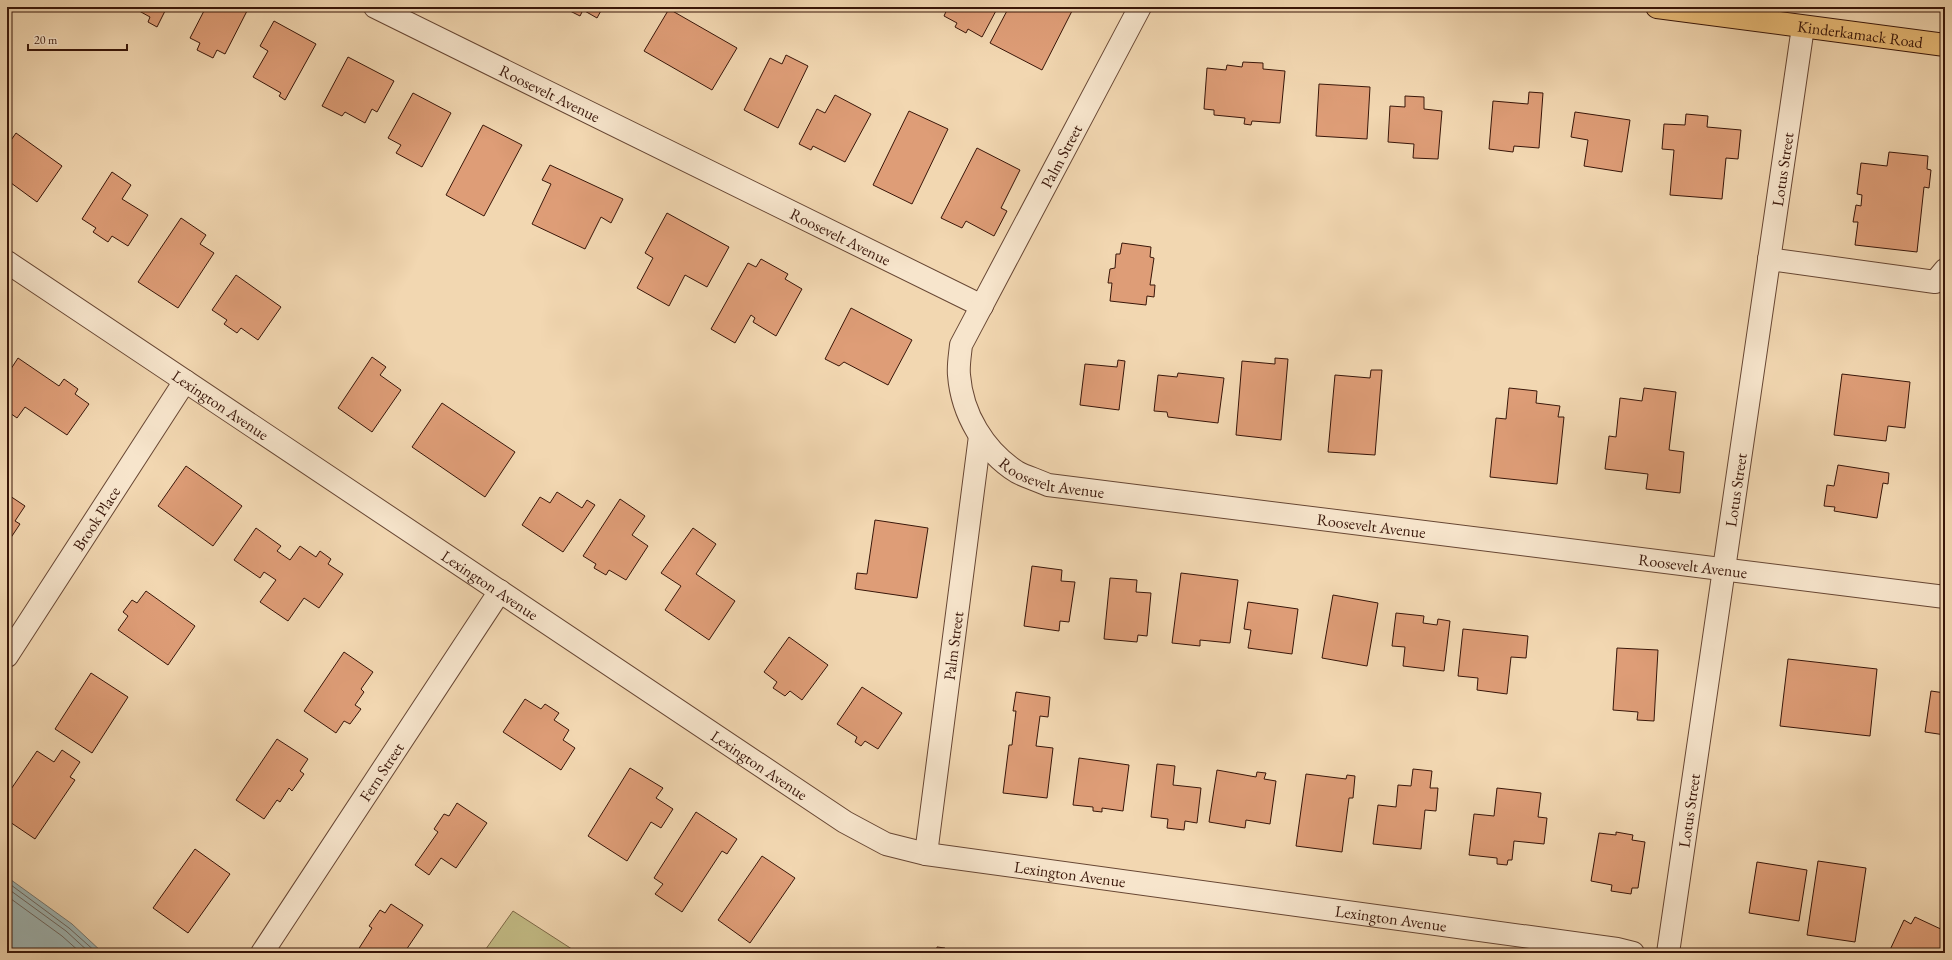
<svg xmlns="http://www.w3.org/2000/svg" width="1952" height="960" viewBox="0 0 1952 960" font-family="'EB Garamond',serif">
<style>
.green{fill:#c3bc86;stroke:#7e6948}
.water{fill:#9fb7b6;stroke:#767771}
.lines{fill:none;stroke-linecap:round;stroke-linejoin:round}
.shore{stroke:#6c6660;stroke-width:1}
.building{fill:#de9d77;stroke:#391609}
.minor-casing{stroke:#674633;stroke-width:24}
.major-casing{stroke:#391609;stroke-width:24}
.minor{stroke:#f7e5cc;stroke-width:22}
.major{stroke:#e9bc78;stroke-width:22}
.labels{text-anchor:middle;stroke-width:4;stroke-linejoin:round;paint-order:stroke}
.street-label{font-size:16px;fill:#391609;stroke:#f7e5cc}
</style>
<rect width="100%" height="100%" fill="#f2d7b1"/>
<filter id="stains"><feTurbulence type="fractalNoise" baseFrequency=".005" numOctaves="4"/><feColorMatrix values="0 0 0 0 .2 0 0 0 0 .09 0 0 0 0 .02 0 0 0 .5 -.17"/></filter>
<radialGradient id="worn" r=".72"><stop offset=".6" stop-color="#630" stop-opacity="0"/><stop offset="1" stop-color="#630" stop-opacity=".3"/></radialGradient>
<path class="green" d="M513,911L578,953H483Z"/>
<path class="water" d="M7,877L72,924L103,953H7Z"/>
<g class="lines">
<path class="shore" d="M7,882L69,928L97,953
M7,888L66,931L90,953
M7,896L62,936L81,953"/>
</g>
<path class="building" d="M132,7H167L157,27L148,22L150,17Z
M206,7H243L248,9L225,54L217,50L213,58L197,50L200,43L190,38Z
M567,7H603L597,18L583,10L580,16L566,9Z
M948,7H998L982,37L968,29L966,33L955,27L957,23L944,16Z
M1009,7H1065L1072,11L1042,70L990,43Z
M669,9L737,48L712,90L644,51Z
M274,21L316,44L285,100L279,96L281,93L253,77L268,51L260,46Z
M786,55L808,66L778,128L744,110L770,58L782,64Z
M348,57L394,81L377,112L372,109L365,123L345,112L342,116L322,106Z
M1243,62L1263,63V69L1285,71L1280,123L1252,121L1251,125L1244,124L1245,118L1214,115V110L1204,109L1207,68L1226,70L1227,65L1242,67Z
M1319,84L1370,87L1367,139L1316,136Z
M1529,92L1543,93L1539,148L1514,146L1513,152L1489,149L1493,101L1528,104Z
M413,93L451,113L422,167L396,153L401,145L388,138Z
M835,95L871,114L845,162L813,146L811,150L799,144L817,109L825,113Z
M1405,96L1424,97V109L1442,111L1438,159L1413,158L1414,144L1388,142L1390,106L1405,107Z
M909,111L948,129L912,204L873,185Z
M1575,112L1630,120L1622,172L1584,166L1588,140L1571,137Z
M1686,114L1708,116L1707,127L1741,130L1738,159L1726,158L1722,199L1670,195L1674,150L1662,149L1664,124L1685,125Z
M483,125L522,145L484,216L446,195Z
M16,133L62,166L37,202L7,180V146Z
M977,148L1020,170L1001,208L1007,211L994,236L966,221L962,228L941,218Z
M1889,152L1928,156L1927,169L1931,170L1929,188L1924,187L1917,252L1855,245L1858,222H1853L1856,205L1861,206L1862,195L1857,194L1861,163L1887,166Z
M550,165L623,199L611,223L601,217L585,249L532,224L551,184L542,180Z
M112,172L131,185L122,199L148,215L128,246L112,236L108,242L93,232L96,228L82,219Z
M667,213L729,247L707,287L685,275L669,306L637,288L653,258L645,253Z
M181,218L206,235L200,244L214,253L178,308L138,282Z
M1122,243L1151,247L1150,257L1154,258L1150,285H1155L1154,297L1147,296L1146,305L1110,301L1112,283H1108L1110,269L1115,268L1116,254H1120Z
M761,259L788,274L785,279L802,289L776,336L753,322L755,318L751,315L735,343L711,329L748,263L756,267Z
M236,275L281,307L258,340L241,328L237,333L224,324L227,320L212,310Z
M851,308L912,340L888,385L844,362L839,366L825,359Z
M372,357L386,367L380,375L401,390L372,432L338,408Z
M18,358L59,386L64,379L78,389L75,394L89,404L67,435L25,407L17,418L7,411V375Z
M1275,358L1288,359L1281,440L1236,435L1242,361L1275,364Z
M1118,360L1125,361L1119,410L1080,405L1085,364L1117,367Z
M1371,370H1382L1375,455L1328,452L1335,375L1370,378Z
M1178,373L1224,378L1218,423L1168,417L1167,412L1154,411L1158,375L1177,377Z
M1842,374L1910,382L1905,428L1888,426L1886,441L1834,435Z
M1509,388L1537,391L1536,403L1560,406L1558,417H1564L1557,484L1490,477L1496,418L1506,419Z
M1644,388L1676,392L1669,450L1684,452L1680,493L1646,489L1648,474L1605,469L1609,436L1616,437L1620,398L1642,401Z
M442,403L515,452L485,497L412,447Z
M1838,465L1889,473L1888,484L1883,483L1877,518L1834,511L1835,507L1824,506L1827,485L1834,486Z
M186,466L242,506L213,546L158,506Z
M557,492L582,508L587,500L595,505L563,552L522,525L540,497L550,503Z
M7,494L25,506L15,521L20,524L8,542Z
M620,499L645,516L632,535L648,546L626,580L609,570L606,575L594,568L596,564L583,556Z
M875,520L928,528L917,598L855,589L857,573L867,574Z
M256,528L281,546L277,551L290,560L300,546L316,557L320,551L331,559L328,564L343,574L319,608L304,598L288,621L260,602L276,580L264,572L260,578L234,560Z
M693,528L716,544L696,574L735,601L709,640L665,610L681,586L661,573Z
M1032,566L1062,570L1061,581L1075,582L1069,622L1060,621L1059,631L1024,626Z
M1181,573L1238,580L1230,643L1200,640V646L1172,643Z
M1110,578L1137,580L1136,592L1151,593L1147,636L1138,635L1137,642L1104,639Z
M146,591L195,626L168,665L118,630L128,616L123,612L132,600L137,603Z
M1333,595L1378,603L1367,666L1322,658Z
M1248,602L1298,609L1292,654L1248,648L1251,630L1244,629Z
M1396,613L1424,616L1423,623L1437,625L1438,619L1450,621L1444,671L1403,666L1405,647L1392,646Z
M1463,629L1528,636L1526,658L1511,657L1507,694L1477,690L1478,678L1458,676Z
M789,637L828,665L802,700L790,691L785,696L773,688L777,682L764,672Z
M1617,648L1658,650L1654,721L1637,720L1638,712L1613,710Z
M344,652L373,672L361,689L364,692L355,705L361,709L350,724L344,721L336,733L304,711Z
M1788,659L1877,669L1870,736L1780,726Z
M91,673L128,697L92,753L55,729Z
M862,687L902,713L878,749L865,741L861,746L855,742L857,737L837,724Z
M1931,691L1945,693V735L1925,732Z
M1016,692L1050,697L1048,717L1040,716L1036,746L1053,748L1047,798L1003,793L1009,745H1012L1016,711H1013Z
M525,699L541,709L545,704L559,713L554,720L569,730L563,740L575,748L561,770L503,732Z
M277,739L308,759L300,771L304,774L292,791L289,788L280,802L277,800L264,819L236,800Z
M62,750L80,762L70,777L75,780L35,839L7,820V795L37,751L54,762Z
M1079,758L1129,765L1123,811L1102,808V812L1093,811V807L1073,805Z
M1157,764L1175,766L1173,785L1201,788L1197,823L1185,821L1184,830L1167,828L1168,819L1151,817Z
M630,768L663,788L656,798L673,809L661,828L651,822L627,861L588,836Z
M1413,769L1432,771L1430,788H1438L1436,811L1425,810L1421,849L1373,844L1378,805L1396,807L1398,785L1411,786Z
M1217,770L1256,777L1257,772L1266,773L1264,779L1276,781L1270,824L1246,820L1245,828L1209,822Z
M1306,774L1346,779L1347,775L1355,776L1353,798H1349L1342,852L1296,846Z
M1497,788L1541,793L1538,817L1547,818L1544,844L1514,841L1512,860H1508L1507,865L1497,864V858L1469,855L1474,814L1494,816Z
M457,803L487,823L456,868L441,858L429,875L415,865L438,832L434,829L444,814L449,816Z
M696,812L737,839L727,854L722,851L682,912L655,894L663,884L654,878Z
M1616,832L1633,835L1632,840L1645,842L1638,888H1632L1631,894L1611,891L1612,885L1591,881L1599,833L1616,835Z
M195,849L230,874L188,933L153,908Z
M762,856L795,878L750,943L718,920Z
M1818,861L1866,868L1855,942L1807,935Z
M1757,862L1807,870L1799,921L1749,913Z
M391,904L423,925L404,953H356L372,928L369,926L380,910L385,913Z
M1915,917L1945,931V953L1889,952L1904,920L1911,924Z
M937,947L945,948V953H936Z"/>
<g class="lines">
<defs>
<g id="minor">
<path id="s1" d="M375,7L982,306"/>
<path id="s2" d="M1140,7L961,345C960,355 958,366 959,375C962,414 984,451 1017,472C1026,477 1038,480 1048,485L1945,597"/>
<path d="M1769,259L1935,282L1945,270"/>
<path id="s3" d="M7,262L845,822L886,844L926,854L1617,949L1633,953"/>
<path id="s4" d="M7,656L185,381"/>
<path id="s5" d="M926,854L980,436"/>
<path id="s6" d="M262,953L500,591"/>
<path id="s7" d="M1668,953L1803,27"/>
</g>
<g id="major">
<path id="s8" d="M1657,7L1945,45"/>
</g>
</defs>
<use href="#minor" class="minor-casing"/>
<use href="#major" class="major-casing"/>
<use href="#minor" class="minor"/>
<use href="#major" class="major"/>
</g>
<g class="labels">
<g class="street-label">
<text dy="6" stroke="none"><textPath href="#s8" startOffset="205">Kinderkamack Road</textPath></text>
<text dy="6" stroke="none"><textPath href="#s1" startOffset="195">Roosevelt Avenue</textPath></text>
<text transform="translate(1061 156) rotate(-62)" y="6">Palm Street</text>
<text dy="6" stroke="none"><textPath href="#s7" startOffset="792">Lotus Street</textPath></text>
<text dy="6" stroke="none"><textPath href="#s1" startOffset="519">Roosevelt Avenue</textPath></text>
<text dy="6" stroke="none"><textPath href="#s3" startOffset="257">Lexington Avenue</textPath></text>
<text dy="6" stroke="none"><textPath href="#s2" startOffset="565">Roosevelt Avenue</textPath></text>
<text dy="6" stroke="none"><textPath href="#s7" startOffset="468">Lotus Street</textPath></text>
<text dy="6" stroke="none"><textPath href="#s4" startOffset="164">Brook Place</textPath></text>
<text dy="6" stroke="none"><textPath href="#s2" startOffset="889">Roosevelt Avenue</textPath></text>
<text dy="6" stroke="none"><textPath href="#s2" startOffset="1213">Roosevelt Avenue</textPath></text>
<text dy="6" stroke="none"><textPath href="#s3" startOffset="581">Lexington Avenue</textPath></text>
<text dy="6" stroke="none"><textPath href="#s5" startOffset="210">Palm Street</textPath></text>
<text dy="6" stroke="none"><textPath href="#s3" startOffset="905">Lexington Avenue</textPath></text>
<text dy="6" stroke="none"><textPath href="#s6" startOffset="217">Fern Street</textPath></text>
<text dy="6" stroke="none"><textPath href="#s7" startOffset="144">Lotus Street</textPath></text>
<text dy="6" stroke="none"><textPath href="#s3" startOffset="1241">Lexington Avenue</textPath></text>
<text dy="6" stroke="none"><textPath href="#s3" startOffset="1565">Lexington Avenue</textPath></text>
</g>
</g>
<rect width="1952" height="960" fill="none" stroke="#f2d7b1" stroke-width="24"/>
<rect x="8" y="8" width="1936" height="944" fill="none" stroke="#391609" stroke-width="2"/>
<rect x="12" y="12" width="1928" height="936" fill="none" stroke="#391609"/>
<path d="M28 44v6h99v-6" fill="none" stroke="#391609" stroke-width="2"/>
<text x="34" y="44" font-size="12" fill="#391609" stroke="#f7e5cc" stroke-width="3" paint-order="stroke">20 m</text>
<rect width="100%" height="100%" filter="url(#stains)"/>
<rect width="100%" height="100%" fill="url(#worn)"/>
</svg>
